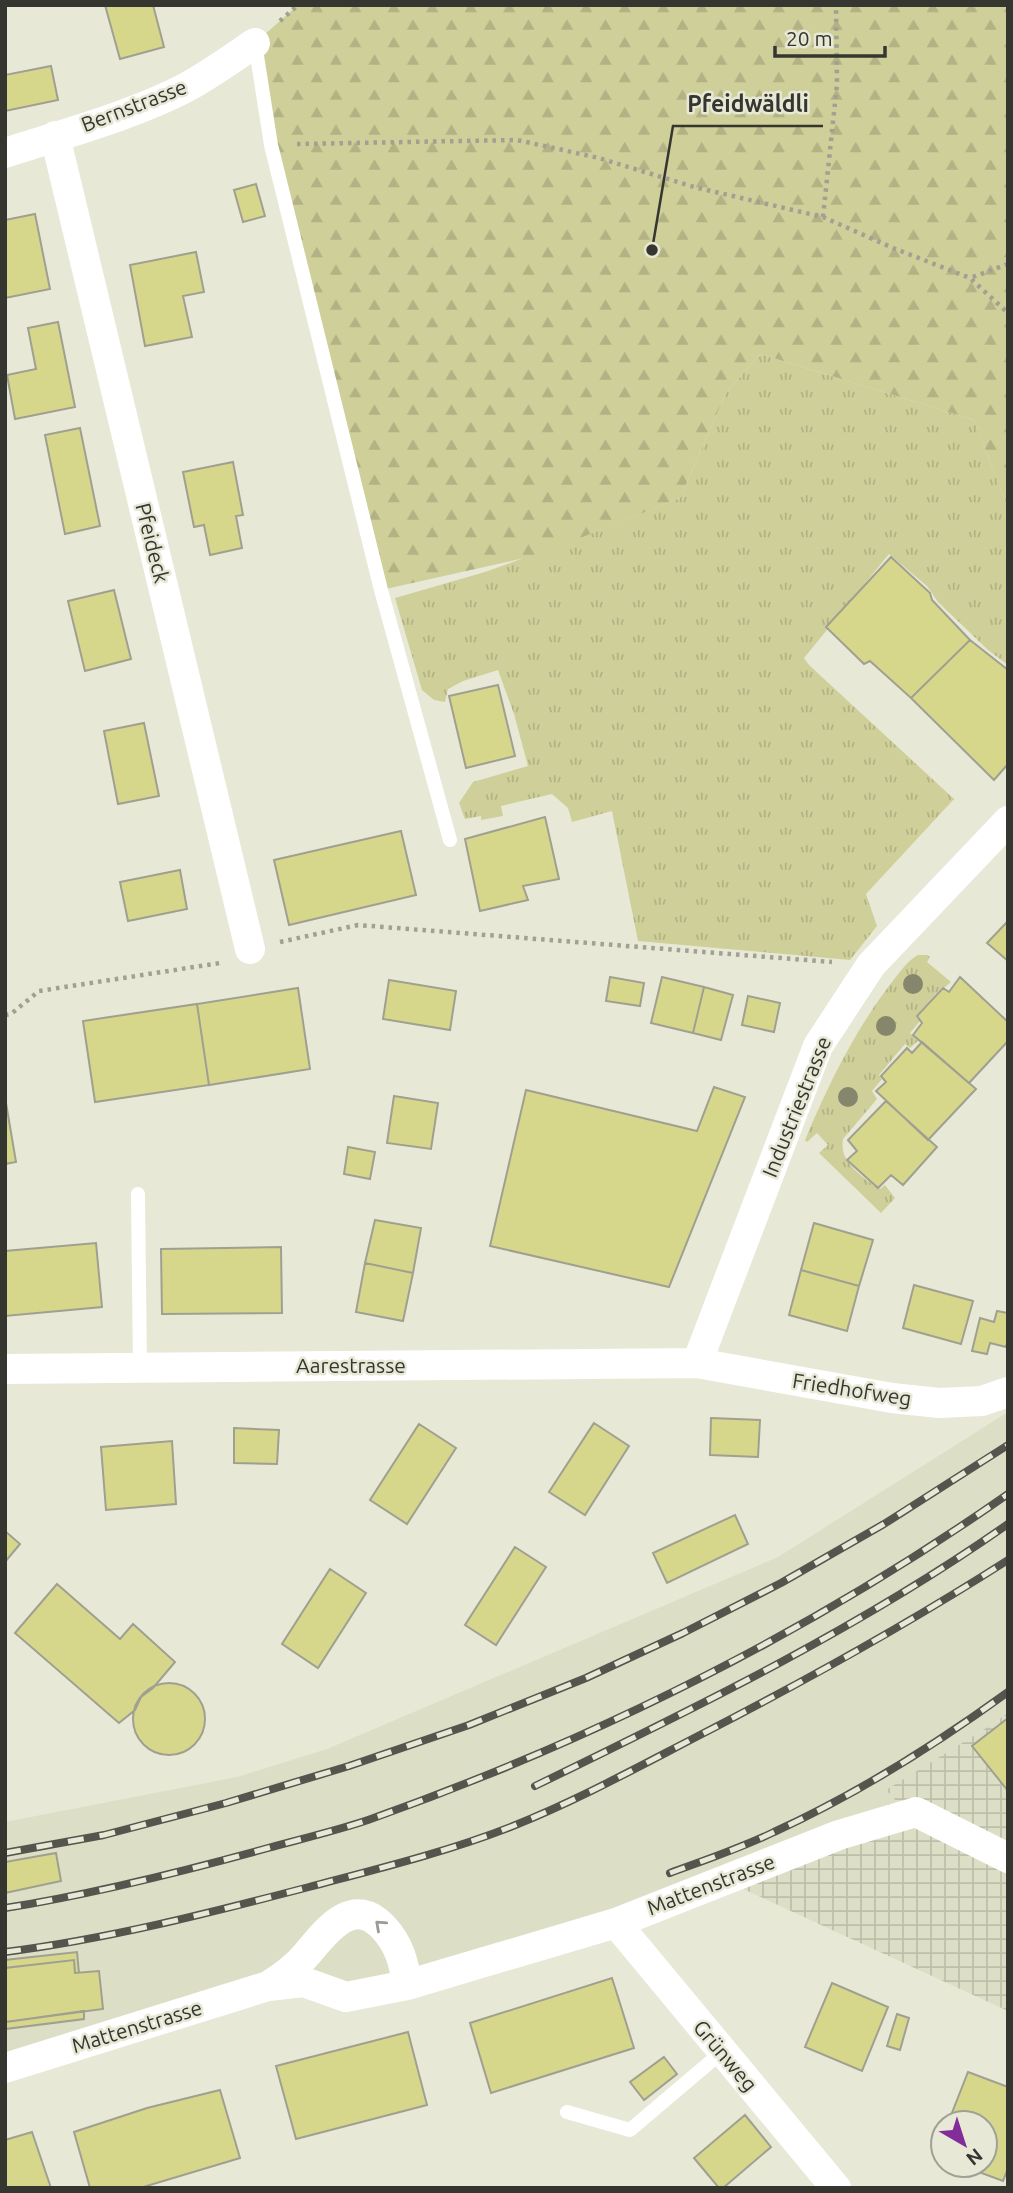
<svg xmlns="http://www.w3.org/2000/svg" width="1013" height="2193" viewBox="0 0 1013 2193" font-family="Ubuntu,sans-serif">
<style>
.built{fill:#dddec6}
.industrial{fill:url(#industrial-grid)}
.grass{fill:url(#grass-tufts)}
.forest{fill:url(#forest-firs)}
.building{fill:#d7d78c;stroke:#a0a091;stroke-width:2}
.lines{fill:none;stroke-linecap:round;stroke-linejoin:round}
.path{stroke:#a0a093;stroke-width:4.5;stroke-dasharray:3.5 5;stroke-linecap:butt}
.lane{stroke:#fff;stroke-width:14}
.street{stroke:#fff;stroke-width:30}
.rail-casing{stroke:#54554c;stroke-width:8}
.rail{stroke:#e8e8d7;stroke-width:5;stroke-dasharray:16;stroke-linecap:butt}
.tree{fill:#86866c}
.oneway{stroke:#9a9a97}
.labels{text-anchor:middle;stroke-width:5;stroke-linejoin:round;paint-order:stroke}
.street-label{font-size:21px;fill:#35362f;stroke:#e8e8d7}
.leader{fill:none;stroke:#35362f;stroke-width:2.5}
.callout-dot{fill:#35362f;stroke:#e8e8d7;stroke-width:2.5}
.callout-label{font-size:23px;text-anchor:middle;font-weight:bold;fill:#35362f;stroke:#e8e8d7;stroke-width:5;stroke-linejoin:round;paint-order:stroke}
</style>
<defs>
<pattern id="industrial-grid" width="8" height="8" patternUnits="userSpaceOnUse" patternTransform="scale(1.75)"><rect width="8" height="8" fill="#dddec6"/><path d="M0 4h8M4 0v8" fill="none" stroke="#bebfaa"/></pattern>
<pattern id="grass-tufts" width="24" height="20" patternUnits="userSpaceOnUse" patternTransform="scale(1.75)"><rect width="24" height="20" fill="#cfcf99"/><path d="M3 7l-1-3M5 7V3M7 7l1-3M15 17l-1-3M17 17v-4M19 17l1-3" fill="none" stroke="#b2b284"/></pattern>
<pattern id="forest-firs" width="22" height="20" patternUnits="userSpaceOnUse" patternTransform="scale(1.75)"><rect width="22" height="20" fill="#cfcf99"/><path d="M5 1l3.5 6h-7zM16 11l3.5 6h-7z" fill="#b2b284"/></pattern>
</defs>
<rect width="100%" height="100%" fill="#e8e8d7"/>
<path class="built" d="M1008,1412V1713L988,1727L887,1791L896,1801L616,1923L407,1985L304,1982L5,2068V1822L237,1777L327,1749L778,1557Z"/>
<path class="industrial" d="M1008,1713V2011L741,1888L616,1923L896,1801L886,1790L988,1727Z"/>
<path class="grass" d="M760,354L974,420L1008,508V665L988,650L938,602L927,586L889,554L804,658L809,665L954,799L866,894L877,926L850,960L638,941L612,811L572,822L568,808L552,794L501,806L503,816L481,820V816L465,819L459,803L473,782L528,766L514,714L498,670L463,681L448,689L445,702L434,700L422,690L395,598L485,572L587,535L680,498L726,393Z
M918,955H927L930,957L927,962L951,982L944,988L942,987L916,1016L920,1021L910,1033L918,1041L910,1048L905,1044L879,1075L882,1079L872,1091L877,1099L843,1139C839,1162 859,1173 874,1186L880,1189L885,1185L895,1198L881,1213L819,1153L828,1145L817,1133L807,1142L805,1140C828,1085 855,1030 892,982C900,972 907,961 918,955Z"/>
<path class="forest" d="M298,5H1008V508L974,420L760,354L726,393L680,498L538,555L381,590L271,145L255,43Z"/>
<path class="building" d="M105,5H153L164,47L120,59Z
M51,66L58,100L5,111V75Z
M256,184L265,216L243,222L234,190Z
M35,214L50,289L5,298V220Z
M196,252L204,292L183,296L192,337L145,346L130,265Z
M58,322L75,407L15,419L7,375L36,369L28,328Z
M80,428L100,526L65,534L45,435Z
M233,462L243,515L236,516L242,548L210,555L204,525L194,527L183,472Z
M891,557L930,593L932,600L970,640L911,698L870,661L864,664L826,627Z
M114,590L131,659L85,671L68,601Z
M970,640L1008,670V764L994,780L911,698Z
M498,685L515,756L466,768L449,696Z
M144,723L159,796L118,804L104,731Z
M545,817L559,879L523,886L528,900L480,911L465,839Z
M401,831L416,895L289,925L274,860Z
M180,870L187,909L128,921L120,882Z
M1008,921V961L987,943Z
M610,977L644,983L640,1006L606,1001Z
M662,977L704,987L693,1033L651,1023Z
M960,977L1008,1022V1041L969,1083L913,1035L922,1023L917,1016L943,988L949,992Z
M389,980L456,991L450,1030L383,1019Z
M704,987L733,995L721,1040L693,1033Z
M298,988L310,1069L209,1085L197,1004Z
M748,996L780,1003L774,1032L742,1025Z
M197,1004L209,1085L95,1102L83,1021Z
M922,1042L976,1089L928,1140L876,1091L886,1082L881,1076L907,1048L912,1053Z
M714,1087L745,1097L669,1287L490,1246L526,1090L697,1131Z
M394,1096L438,1103L431,1149L387,1143Z
M5,1097L16,1162L5,1164Z
M886,1101L937,1147L903,1185L891,1175L878,1188L847,1160L857,1151L848,1140Z
M348,1147L375,1152L370,1179L344,1174Z
M375,1220L421,1228L413,1273L365,1263Z
M814,1223L873,1240L859,1286L801,1270Z
M96,1243L102,1307L5,1316V1251Z
M281,1247L282,1313L162,1314L161,1249Z
M365,1263L413,1273L403,1321L356,1312Z
M801,1270L859,1286L847,1331L789,1315Z
M914,1285L973,1301L961,1344L903,1328Z
M997,1311L1008,1313V1339L1006,1347L990,1343L987,1354L972,1351L980,1318L994,1322Z
M711,1418L760,1420L758,1457L710,1455Z
M594,1423L629,1446L585,1515L549,1492Z
M419,1424L456,1448L407,1524L370,1500Z
M234,1428L279,1430L277,1464L234,1463Z
M172,1441L176,1504L106,1510L101,1447Z
M735,1515L748,1544L667,1583L653,1553Z
M5,1531L20,1544L5,1562Z
M515,1547L546,1567L496,1645L465,1625Z
M330,1569L366,1593L318,1668L282,1644Z
M57,1584L120,1639L133,1624L175,1662L153,1688L141,1697L135,1710L119,1723L15,1633Z
M133 1719a36 36 0 1 1 72 0a36 36 0 1 1-72 0Z
M1008,1718V1791L972,1746Z
M56,1853L61,1881L5,1893V1862Z
M77,1952L79,1973H75L74,1960L5,1968V1960Z
M74,1960L75,1973L99,1971L103,2009L5,2022V1968Z
M612,1978L634,2048L491,2093L470,2023Z
M832,1983L888,2007L862,2071L805,2047Z
M84,2011V2019L5,2029V2022Z
M897,2014L909,2018L900,2050L887,2046Z
M408,2032L427,2105L296,2139L276,2066Z
M664,2057L677,2074L644,2100L630,2082Z
M968,2072L1008,2087V2168L1003,2181L960,2165H985V2123H948Z
M220,2090L240,2158L140,2188H90L74,2132L147,2108Z
M745,2115L771,2147L723,2188H719L694,2158Z
M32,2132L51,2188H5V2140Z"/>
<g class="lines">
<path class="path" d="M280,21L298,5
M297,144L517,140L599,158L694,187L823,217L893,248L970,278
M823,217L837,84L836,5
M1008,264L970,278L1008,313
M280,942L358,925L832,962
M5,1015L11,1014L39,991L220,963"/>
<path class="lane" d="M255,43L271,145L381,590L450,840
M138,1194L140,1368
M567,2112L630,2130L722,2052"/>
<path class="street" d="M55,136L250,949
M5,153C63,134 134,115 187,87C211,74 233,58 255,43
M697,1363L818,1046L871,965L1008,821
M5,1369L697,1363L892,1398L939,1403L982,1401L1008,1392
M616,1923L836,2188
M268,1986C281,1978 296,1967 306,1955C325,1933 352,1894 383,1927C399,1944 404,1962 407,1985
M5,2068L268,1986L304,1982L346,1997L407,1985L616,1923L839,1835L916,1812L1008,1858"/>
<defs>
<path id="rail" d="M535,1786C697,1707 860,1628 1008,1524
M5,1853L104,1835L226,1803L349,1766L469,1725L586,1678L683,1633L781,1583L884,1524L1008,1445
M670,1873C705,1860 741,1848 774,1832C857,1794 935,1745 1008,1692
M5,1908C94,1894 181,1872 268,1848C301,1839 335,1831 368,1820C594,1740 811,1632 1008,1494
M5,1952C108,1939 209,1913 309,1887C377,1869 447,1852 513,1826C578,1800 638,1767 700,1735C805,1681 908,1624 1008,1560"/>
</defs>
<use href="#rail" class="rail-casing"/>
<use href="#rail" class="rail"/>
</g>
<g class="tree">
<circle cx="913" cy="984" r="10"/>
<circle cx="886" cy="1026" r="10"/>
<circle cx="848" cy="1097" r="10"/>
</g>
<defs><path id="oneway-chevron" d="M-2-3.5L2.5 0L-2 3.5" fill="none" stroke-width="1.6" stroke-linecap="round" stroke-linejoin="round" transform="scale(1.75)"/></defs>
<use class="oneway" href="#oneway-chevron" transform="translate(380 1925) rotate(-138)"/>
<g class="labels">
<g class="street-label">
<text transform="translate(134 106) rotate(-21)" y="7">Bernstrasse</text>
<text transform="translate(152 543) rotate(76)" y="7">Pfeideck</text>
<text transform="translate(797 1107) rotate(-68)" y="7">Industriestrasse</text>
<text x="351" y="1373">Aarestrasse</text>
<text transform="translate(852 1390) rotate(9)" y="7">Friedhofweg</text>
<text transform="translate(711 1885) rotate(-21)" y="7">Mattenstrasse</text>
<text transform="translate(137 2027) rotate(-17)" y="7">Mattenstrasse</text>
<text transform="translate(725 2056) rotate(50)" y="7">Grünweg</text>
</g>
</g>
<path class="leader" d="M652 250L673 126H823"/>
<circle class="callout-dot" cx="652" cy="250" r="7"/>
<g class="callout-label">
<text x="748" y="112">Pfeidwäldli</text>
</g>
<rect width="1013" height="2193" fill="none" stroke="#35362f" stroke-width="14"/>
<g transform="translate(964 2144) rotate(141)"><circle r="33" fill="#e8e8d7" stroke="#a0a194" stroke-width="2"/>
<path d="M0-5L12 26L0 18L-12 26Z" fill="#832d9b"/>
<text y="-10" font-size="19" font-weight="bold" text-anchor="middle" fill="#35362f">N</text>
</g>
<path d="M775 46v10h110v-10" fill="none" stroke="#35362f" stroke-width="3.5"/>
<text x="786" y="46" font-size="21" fill="#35362f" stroke="#e8e8d7" stroke-width="5" paint-order="stroke">20 m</text>
</svg>
